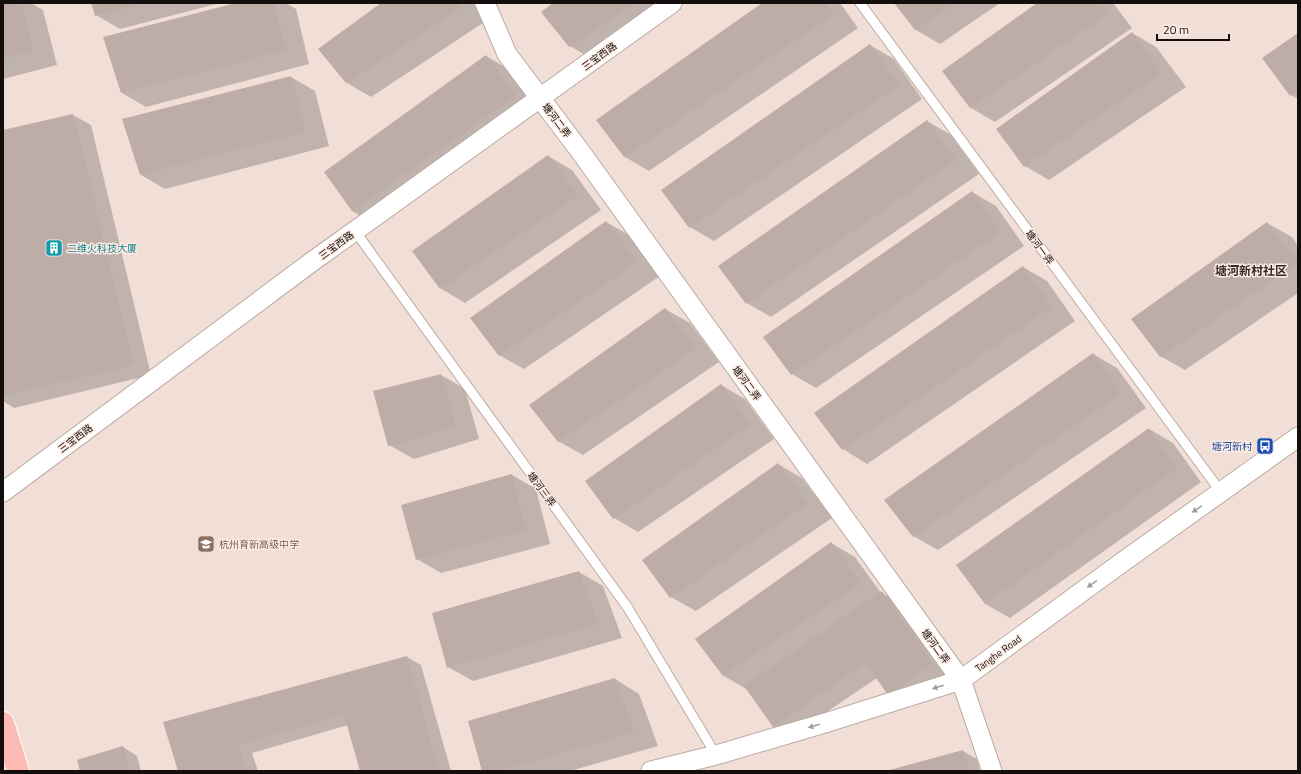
<svg xmlns="http://www.w3.org/2000/svg" width="1301" height="774" viewBox="0 0 1301 774" font-family="'Titillium Web','Noto Sans SC',sans-serif">
<style>
.shadow{fill:#0003}
.building{fill:#beaca6}
.lines{fill:none;stroke-linecap:round;stroke-linejoin:round}
.service-casing{stroke:#bcaba3;stroke-width:11}
.minor-casing{stroke:#bcaba3;stroke-width:21}
.primary-casing{stroke:#fff;stroke-width:24}
.service{stroke:#fff;stroke-width:9}
.minor{stroke:#fff;stroke-width:19}
.primary{stroke:#febbb3;stroke-width:22}
.oneway{fill:#a19f9e}
.labels{text-anchor:middle;stroke-width:3;stroke-linejoin:round;paint-order:stroke}
.street-label{font-size:10px;fill:#140f0c;stroke:#feece4}
.culture-label{font-size:10px;fill:#0d838f;stroke:#feece4;text-anchor:start}
.transit-label{font-size:10px;fill:#164399;stroke:#feece4;text-anchor:end}
.education-label{font-size:10px;fill:#785e54;stroke:#feece4;text-anchor:start}
.quarter-label{font-size:12px;font-weight:bold;fill:#362923;stroke:#feece4}
</style>
<rect width="100%" height="100%" fill="#f1dfd7"/>
<path class="shadow" d="M3,3H31L43,10L57,65L3,79Z
M92,3H220L120,29L96,15Z
M240,3H286L296,9L309,64L146,107L122,93Z
M382,3H473L486,21L371,97L347,83L319,49Z
M555,3H680L594,60L570,46Z
M764,3H840L858,28L649,171L625,157L597,120Z
M896,3H1000L940,44L916,30Z
M1038,3H1113L1132,28L995,122L971,108L943,71Z
M1132,33L1156,47L1186,87L1049,180L1025,166Z
M1298,34V99L1291,95Z
M870,45L894,59L922,99L714,241L690,227Z
M486,56L510,70L539,110L377,225L352,211Z
M291,77L315,91L329,146L165,189L141,175Z
M73,115L91,125L151,375L14,408L3,401V131Z
M927,121L951,135L979,174L771,317L747,303Z
M548,156L572,170L601,210L465,303L440,288Z
M972,192L996,206L1024,246L816,388L792,374Z
M606,222L631,236L660,276L524,369L499,355Z
M1267,223L1292,237L1298,246V293L1185,370L1160,356Z
M1023,267L1047,281L1075,321L867,464L843,449Z
M665,309L690,323L719,362L583,455L558,441Z
M1093,354L1117,368L1146,408L938,550L913,536Z
M441,375L465,389L479,439L414,459L389,445Z
M721,385L745,399L774,439L638,532L614,518Z
M1149,429L1173,443L1201,482L1010,618L985,604Z
M778,464L802,478L832,518L696,611L671,597Z
M512,475L536,489L550,544L441,573L417,559Z
M831,543L855,557L881,593L900,602L950,675L906,704L877,678L791,736L773,726L748,690L724,676L696,639Z
M579,572L603,586L622,638L473,681L448,667Z
M407,657L421,665L451,771H361L348,725L252,753L258,771H179Z
M615,679L639,694L658,746L570,771H483Z
M123,747L137,756L141,771H81Z
M963,751L977,759L980,771H888Z"/>
<path class="building" d="M3,3H21L33,51L3,59Z
M91,3H142V4L95,16Z
M236,3H274L286,50L121,93L103,37Z
M381,3H459L462,7L346,83L318,49Z
M553,3H636L569,47L541,12Z
M762,3H826L834,14L624,157L596,120Z
M894,3H955L915,30Z
M1037,3H1100L1108,14L970,108L942,71Z
M1132,32L1162,73L1024,167L996,129Z
M1298,33V91L1290,96L1262,58Z
M870,44L899,85L689,228L661,190Z
M486,55L516,96L352,211L324,172Z
M291,76L305,132L140,175L122,119Z
M73,114L134,365L3,396V130Z
M927,120L956,160L746,304L718,266Z
M548,155L578,195L440,289L412,251Z
M972,191L1001,232L791,375L763,337Z
M606,221L637,262L499,356L470,318Z
M1267,222L1298,263L1160,357L1131,319Z
M1023,266L1052,307L842,450L814,413Z
M665,308L696,348L558,442L529,405Z
M1093,353L1122,393L913,537L884,500Z
M441,374L455,426L388,446L373,391Z
M721,384L751,425L613,519L585,481Z
M1149,428L1177,468L985,604L956,565Z
M778,463L808,503L670,598L642,560Z
M512,474L526,530L416,560L401,505Z
M831,542L861,583L723,676L695,639Z
M579,571L598,624L447,668L432,613Z
M882,591L933,664L888,695L866,663L773,727L744,686Z
M407,656L439,771H360L344,715L239,745L246,771H178L163,722Z
M615,678L634,732L498,771H482L468,721Z
M123,746L130,771H80L77,760Z
M963,750L969,771H886Z"/>
<g class="lines">
<defs>
<path id="service" d="M860,3L1221,492
M355,231L628,608L716,755"/>
<path id="minor" d="M485,3L507,54L580,151L961,680L992,771
M3,492L313,261L672,3
M651,771L716,755L825,723L961,680L1124,561L1298,437"/>
<path id="primary" d="M3,723L18,771"/>
</defs>
<use href="#service" class="service-casing"/>
<use href="#minor" class="minor-casing"/>
<use href="#primary" class="primary-casing"/>
<use href="#service" class="service"/>
<use href="#minor" class="minor"/>
<use href="#primary" class="primary"/>
</g>
<defs><path id="oneway-solid" d="M-6-.8H1V-3.2L6.5 0L1 3.2V.8H-6Z"/></defs>
<g class="oneway">
<use href="#oneway-solid" transform="translate(1197 509) rotate(145)"/>
<use href="#oneway-solid" transform="translate(1092 584) rotate(144)"/>
<use href="#oneway-solid" transform="translate(938 687) rotate(163)"/>
<use href="#oneway-solid" transform="translate(814 726) rotate(164)"/>
</g>
<defs>
<symbol id="building-square" viewBox="-11 -11 22 22"><rect x="-9" y="-9" width="18" height="18" rx="4" fill="#0f9aa8" stroke="#feece4"/><path d="M-4-6H4V6H1V3H-1V6H-4ZM-2.5-4.3h1.7v1.8h-1.7ZM.8-4.3h1.7v1.8H.8ZM-2.5-1h1.7V.8h-1.7ZM.8-1h1.7V.8H.8Z" fill="#fff"/></symbol>
<symbol id="bus-square" viewBox="-11 -11 22 22"><rect x="-9" y="-9" width="18" height="18" rx="4" fill="#1a4fb4" stroke="#feece4"/><path d="M-5-6H5V4H4V6H2V4H-2V6H-4V4H-5ZM-3.5-4V0h7V-4ZM-3.5 1.2v1.5H-2V1.2ZM2 1.2v1.5H3.5V1.2Z" fill="#fff"/></symbol>
<symbol id="school-square" viewBox="-11 -11 22 22"><rect x="-9" y="-9" width="18" height="18" rx="4" fill="#8d6e63" stroke="#feece4"/><path d="M0-5L7-2L0 1L-7-2ZM-4 1L0 2.5L4 1V4Q0 6-4 4Z" fill="#fff"/></symbol>
</defs>
<g fill-rule="evenodd">
<use href="#building-square" x="44" y="238" width="20" height="20"/>
<use href="#bus-square" x="1255" y="436" width="20" height="20"/>
<use href="#school-square" x="196" y="534" width="20" height="20"/>
</g>
<g class="labels">
<g class="street-label">
<text transform="translate(599 56) rotate(-36)" y="4">三宝西路</text>
<text transform="translate(557 120) rotate(53)" y="4">塘河二弄</text>
<text transform="translate(336 245) rotate(-36)" y="4">三宝西路</text>
<text transform="translate(1040 247) rotate(54)" y="4">塘河一弄</text>
<text transform="translate(747 383) rotate(54)" y="4">塘河二弄</text>
<text transform="translate(75 438) rotate(-37)" y="4">三宝西路</text>
<text transform="translate(542 489) rotate(54)" y="4">塘河三弄</text>
<text transform="translate(936 646) rotate(54)" y="4">塘河二弄</text>
<text transform="translate(998 653) rotate(-36)" y="4">Tanghe Road</text>
</g>
<g class="culture-label">
<text x="67" y="252">二维火科技大厦</text>
</g>
<g class="transit-label">
<text x="1252" y="450">塘河新村</text>
</g>
<g class="education-label">
<text x="219" y="548">杭州育新高级中学</text>
</g>
<g class="quarter-label">
<text x="1251" y="275">塘河新村社区</text>
</g>
</g>
<rect width="1301" height="774" fill="none" stroke="#140f0c" stroke-width="8"/>
<path d="M1157 34v6h72v-6" fill="none" stroke="#140f0c" stroke-width="2"/>
<text x="1163" y="34" font-size="12" fill="#140f0c" stroke="#feece4" stroke-width="3" paint-order="stroke">20 m</text>
</svg>
